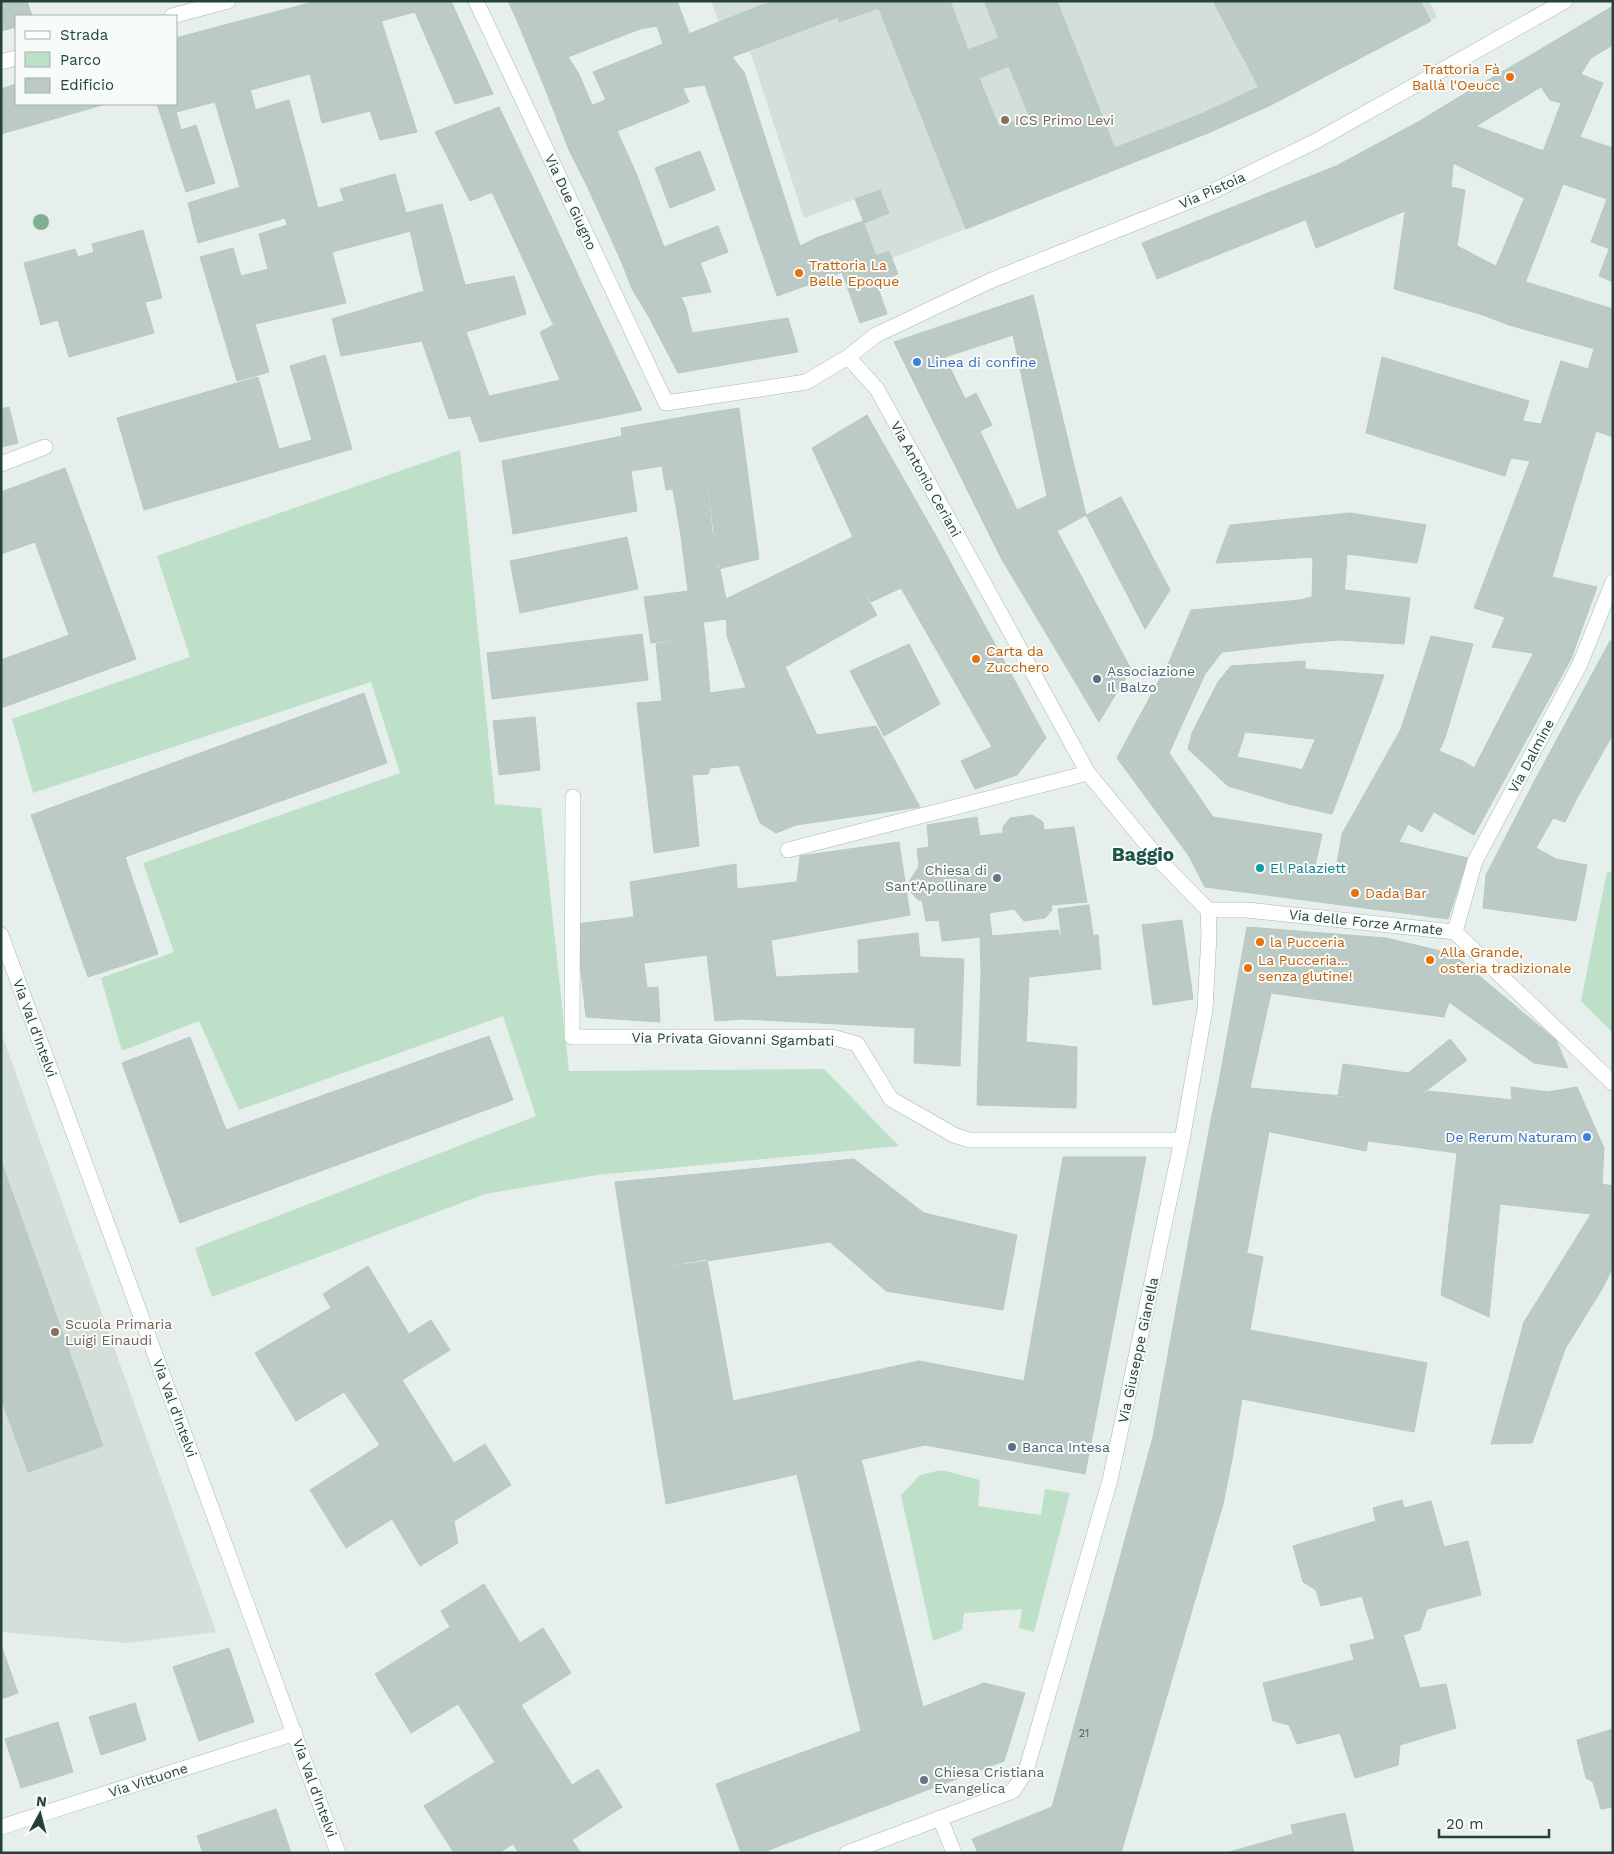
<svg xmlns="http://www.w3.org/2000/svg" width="1614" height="1854" viewBox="0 0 1614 1854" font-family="'Work Sans',sans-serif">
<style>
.built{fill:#d4dfda}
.green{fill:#bfe0c8}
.building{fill:#bbcac4;stroke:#b8c9c2;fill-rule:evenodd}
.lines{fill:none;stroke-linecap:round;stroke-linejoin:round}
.minor-casing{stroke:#a8b8b2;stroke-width:16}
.minor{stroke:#fff;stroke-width:15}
.tree{fill:#80af93}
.food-dot{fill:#e8710a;stroke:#f7fbf9;stroke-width:2}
.education-dot{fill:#8d6e63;stroke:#f7fbf9;stroke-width:2}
.shop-dot{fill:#3f7fe0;stroke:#f7fbf9;stroke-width:2}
.service-dot{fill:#5c6f8a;stroke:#f7fbf9;stroke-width:2}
.culture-dot{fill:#0f9aa8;stroke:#f7fbf9;stroke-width:2}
.worship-dot{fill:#6b7280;stroke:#f7fbf9;stroke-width:2}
.labels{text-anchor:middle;stroke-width:4;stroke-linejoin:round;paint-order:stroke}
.number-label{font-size:11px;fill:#4a645c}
.food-label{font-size:14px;fill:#c56008;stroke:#f7fbf9;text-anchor:start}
.education-label{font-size:14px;fill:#785e54;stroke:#f7fbf9;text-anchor:start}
.street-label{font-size:14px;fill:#24423a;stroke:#f7fbf9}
.shop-label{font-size:14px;fill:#366cbe;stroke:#f7fbf9;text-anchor:start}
.service-label{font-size:14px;fill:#4e5e75;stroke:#f7fbf9;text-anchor:start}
.culture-label{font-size:14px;fill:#0d838f;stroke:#f7fbf9;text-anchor:start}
.worship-label{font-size:14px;fill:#5b616d;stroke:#f7fbf9;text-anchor:end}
.district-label{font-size:19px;font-weight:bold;fill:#1f5548;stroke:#f7fbf9}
</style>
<rect width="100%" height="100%" fill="#e6efeb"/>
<path class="built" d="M711,1H1429L1437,17L1269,106L1208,133L892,258L889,251L876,256L864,223L889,213L880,190L804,218L750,51L732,57Z
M1,1032L216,1632L127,1643L1,1632Z"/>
<path class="green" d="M460,450L495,804L541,808L569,1071L824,1069L899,1146L597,1175L485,1194L212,1297L195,1248L536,1116L503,1016L239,1110L199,1021L122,1051L101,978L174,952L143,863L400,773L371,682L33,793L12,719L190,657L157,556Z
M1607,872L1613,873V1033L1581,1001Z
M941,1470L980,1480L978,1506L1041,1515L1045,1489L1070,1493L1034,1632L1019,1628L1022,1609L964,1613L962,1630L933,1641L901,1495L920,1475Z"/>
<path class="building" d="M1,1H27L32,16H16V27L1,31Z
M315,1H375L417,132L380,140L370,111L322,123L294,7Z
M375,1H451L493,94L455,104L415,12L381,21Z
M508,1H567L516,18Z
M567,1H628L640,29L568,57L579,74L544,86L516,18Z
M628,1H677L689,33L663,44L657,26L640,29Z
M772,1H876L879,8L839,22L838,17L732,57L719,22Z
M876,1H950L968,50L999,38L984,1H1057L1122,167L966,229ZM1009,66L1029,115L999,127L979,78Z
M1213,1H1285L1290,11L1309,1H1420L1431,21L1269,106Z
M1285,1H1309L1290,11Z
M1613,6V45L1591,58L1581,74L1531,55Z
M294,7L310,74L250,90L232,23Z
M719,22L732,57L744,72L705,85L683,88L663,44Z
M232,23L285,218L198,243L188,203L240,187L215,102L176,112L181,130L196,125L215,183L186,192L157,104H176V38Z
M663,44L689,102L635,124L623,93L606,100L593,72Z
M1531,55L1603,83L1580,137L1563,184L1535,173L1561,103L1550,100L1541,87L1476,126L1459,97Z
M744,72L800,246L816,238L830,277L777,296L705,85Z
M579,74L592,105L557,119L544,86Z
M16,84V104H106L1,134V89Z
M1259,87L1269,106L1208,133L1122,167L1115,148L1201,114Z
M623,93L635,124L569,150L557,119Z
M1459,97L1476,126L1456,135L1451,187L1465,190L1457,246L1496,266L1483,315L1394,289L1418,122Z
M289,100L318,208L344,201L340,189L395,174L411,231L332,252L346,303L311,311L255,110Z
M499,107L532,176L470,201L435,132Z
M1418,122L1405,211L1316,248L1306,220L1350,202L1336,166Z
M1476,126L1543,151L1524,198L1453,163L1456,135Z
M617,131L636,173L588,188L569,150Z
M1580,137L1613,148V250L1591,242L1607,199L1563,184Z
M700,151L715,190L670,208L655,168Z
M1336,166L1350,202L1157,279L1142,243Z
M636,173L664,247L622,263L588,188Z
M1535,173L1563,184L1509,325L1483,315L1496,266Z
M532,176L592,305L553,324L492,192Z
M880,190L889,213L864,223L855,199Z
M442,204L465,285L514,276L526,314L466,332L489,396L560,380L540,332L592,305L642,410L480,442L424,291L406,213Z
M863,221L876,256L889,251L898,274L876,282L887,314L860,323L842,272L830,277L816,238Z
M287,225L311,311L255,324L269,372L237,381L200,257L233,248L241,276L268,269L259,234Z
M718,226L728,252L632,289L622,263Z
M143,230L162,298L145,302L154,333L69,357L58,320L41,325L24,263L75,249L78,257L94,252L92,244Z
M1609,249L1613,250V282L1599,276Z
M700,262L711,292L681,297L686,308L649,317L632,289Z
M1526,282L1613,309V354L1509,325Z
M424,291L470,416L449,419L422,341L341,356L332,319Z
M1033,295L1086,515L1057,531L1001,558L894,342ZM1013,335L1047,496L1017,510L980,431L992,425L976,393L965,399L945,357Z
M686,308L692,333L788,318L798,352L678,373L649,317Z
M1594,349L1613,354V437L1596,431L1552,577L1597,587L1571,659L1492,647L1505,617L1474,608L1530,461L1511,458L1523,421L1541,424L1561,361L1588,369Z
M325,355L352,449L144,510L117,418L258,377L279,449L312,440L290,366Z
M1382,357L1529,401L1505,476L1366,433Z
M9,407L18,443L1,447V409Z
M739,408L759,559L718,569L700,414Z
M700,414L712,531L681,536L673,489L666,490L662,466L631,471L637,511L513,534L502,461L622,436L621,428Z
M867,415L936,536L855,578L877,615L785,667L817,735L876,726L920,807L796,825L727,636L726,599L853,537L812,448Z
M65,468L136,659L1,708V660L69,635L35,542L1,554V492Z
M1121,497L1170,590L1145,629L1086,515Z
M1350,513L1341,640L1301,643L1300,600L1312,597L1313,557L1216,563L1230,525Z
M1350,513L1426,525L1417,563L1347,554Z
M712,531L726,599L727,619L703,622L705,635L651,643L644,597L688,591L681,536Z
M1057,531L1131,669L1099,722L1001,558Z
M936,536L1046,738L1017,775L975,789L961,761L992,747L901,588L871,602L855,578Z
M627,537L638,589L520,613L510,561Z
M1345,590L1410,598L1404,644L1341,640Z
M1300,600L1301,643L1222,652L1205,674L1170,660L1191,610Z
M642,634L648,680L492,699L487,653Z
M705,635L710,693L745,688L796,825L776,833L760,823L739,765L710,768L708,774L692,775L699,846L654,853L637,703L662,701L656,644Z
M1431,636L1473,644L1445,738L1401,729Z
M1610,641L1613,642V734L1576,800L1535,780Z
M909,644L940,704L884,736L850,671Z
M1533,654L1571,659L1474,835L1434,812L1463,761L1474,768Z
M1170,660L1205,674L1169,753L1213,817L1189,856L1117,758Z
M1305,661L1306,707L1257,699L1218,682L1231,666Z
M1305,669L1384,675L1373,706L1328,710L1306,707Z
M1218,682L1257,699L1328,710L1314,739L1245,732L1237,757L1192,733Z
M364,693L387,763L125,857L158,954L88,977L31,815Z
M1373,706L1332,814L1288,804L1296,768L1302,770L1328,710Z
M535,717L540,770L499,775L493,721Z
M1401,729L1445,738L1439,751L1463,761L1422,832L1408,824L1399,842L1342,834Z
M1192,733L1237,757L1296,768L1288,804L1228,786L1188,749Z
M1535,780L1576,800L1565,822L1553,818L1536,848L1556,859L1587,865L1576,921L1483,908L1486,875Z
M1032,815L1043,822L1044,830L1074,827L1087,902L1051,905L1052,910L1045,918L1024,921L1014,909L989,913L992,936L942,941L939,920L926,921L922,900H918L911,892L909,882L919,866L917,849L929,847L927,825L977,817L980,836L1003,833V827L1010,818Z
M1213,817L1322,834L1315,866L1336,869L1342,834L1399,842L1468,858L1448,919L1205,887L1189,856Z
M899,842L910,915L771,940L776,977L859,973L858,940L918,933L920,957L964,959L960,1066L914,1063L915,1028L743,1019L736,889L797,882L800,856Z
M736,864L743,1019L715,1021L707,955L644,963L647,988L658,987L660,1022L586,1017L576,924L634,917L630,882Z
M1089,905L1093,935L1062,939L1058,909Z
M1182,920L1193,999L1153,1005L1142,925Z
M1247,927L1386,938L1377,1008L1271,993L1250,1088L1219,1082Z
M1058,930L1062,939L1098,935L1101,969L1029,977L1026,1042L1077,1047L1076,1108L977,1105L981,973L980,937Z
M1386,938L1453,954L1449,1002L1444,1017L1377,1008Z
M1453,954L1556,1040L1568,1068L1534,1063L1449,1002Z
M489,1036L513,1100L180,1223L122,1063L190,1037L226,1130Z
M1450,1039L1467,1060L1411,1102L1338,1097L1343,1064L1408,1073Z
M1219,1082L1250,1088L1411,1102L1428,1091L1421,1148L1368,1141L1366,1151L1211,1120Z
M1511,1087L1548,1092L1577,1087L1604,1148L1602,1184L1591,1214L1500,1204L1489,1317L1441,1295L1457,1153L1421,1148L1428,1091L1512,1100Z
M1211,1120L1269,1131L1247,1252L1189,1239Z
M1063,1157H1146L1085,1474L925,1445L919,1361L1024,1381Z
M854,1159L924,1213L1017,1235L1003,1310L886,1291L830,1242L629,1273L615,1182Z
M1,1161L103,1446L28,1472L1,1398Z
M1602,1184L1613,1186V1267L1602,1289L1565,1349L1532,1443L1491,1444L1524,1322L1591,1214Z
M1189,1239L1263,1257L1250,1330L1427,1363L1414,1432L1242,1399L1233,1454L1153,1437Z
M707,1259L733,1401L919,1361L925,1445L666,1504L629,1273Z
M368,1266L409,1334L431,1320L450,1350L402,1380L454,1463L485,1444L511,1485L454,1521L458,1543L420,1566L392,1519L346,1548L310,1490L380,1445L344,1392L296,1421L255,1353L331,1308L323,1294Z
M1153,1437L1233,1454L1223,1504L1121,1853H978L972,1839L1052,1807Z
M861,1459L923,1707L984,1683L1025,1693L1004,1761L761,1853H741L716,1784L861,1731L797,1475Z
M1402,1500L1404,1508L1431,1501L1444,1547L1468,1541L1481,1595L1427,1609L1420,1630L1403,1635L1420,1688L1446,1684L1456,1728L1400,1745L1398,1765L1355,1778L1340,1733L1297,1744L1289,1725L1273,1721L1263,1683L1354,1660L1350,1645L1375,1639L1362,1596L1321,1606L1316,1590L1303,1582L1293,1546L1376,1521L1373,1508Z
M484,1584L520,1643L543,1628L571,1673L521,1705L572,1785L598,1769L622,1807L572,1840L581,1853H519L513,1844L499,1853H454L424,1806L495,1762L458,1704L411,1733L375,1674L450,1627L441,1611Z
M1,1645L18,1693L1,1699Z
M229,1648L254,1722L199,1741L173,1667Z
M135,1703L146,1740L101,1755L89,1717Z
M58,1722L73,1772L21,1788L5,1739Z
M1613,1729V1807L1601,1809L1593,1782L1586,1778L1577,1740Z
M276,1809L291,1853H203L197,1836Z
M1345,1813L1354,1853H1226L1293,1834L1291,1825Z"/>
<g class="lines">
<defs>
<path id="minor" d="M476,1L666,403L806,382L848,357L876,335L992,280L1207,194L1316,141L1565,1
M172,16L228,1
M1,62L16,58
M848,357L877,389L1088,773L1163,864L1208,910
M1,464L45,447
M573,797L572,1037H832L857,1044L891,1099L954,1135L969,1140H1182
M788,850L1088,773
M1208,910H1247L1455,932L1613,1083
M1455,932L1475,861L1580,664L1613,582
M1,935L338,1853
M940,1818L954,1853
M1,1827L295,1733
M847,1853L1013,1791L1026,1771L1110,1480L1182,1140L1205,1009L1209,935L1208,910"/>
</defs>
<use href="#minor" class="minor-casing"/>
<use href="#minor" class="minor"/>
</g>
<circle class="tree" cx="41" cy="222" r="8"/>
<g class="food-dot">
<circle cx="1510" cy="77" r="5"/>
<circle cx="799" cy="273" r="5"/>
<circle cx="976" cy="659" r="5"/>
<circle cx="1355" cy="893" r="5"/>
<circle cx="1260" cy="942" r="5"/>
<circle cx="1430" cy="960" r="5"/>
<circle cx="1248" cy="968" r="5"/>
</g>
<g class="education-dot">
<circle cx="1005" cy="120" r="5"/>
<circle cx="55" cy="1332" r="5"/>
</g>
<g class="shop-dot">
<circle cx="917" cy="362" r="5"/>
<circle cx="1587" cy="1137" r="5"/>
</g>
<g class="service-dot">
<circle cx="1097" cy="679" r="5"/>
<circle cx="1012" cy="1447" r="5"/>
</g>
<circle class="culture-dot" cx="1260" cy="868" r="5"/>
<g class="worship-dot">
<circle cx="997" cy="878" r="5"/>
<circle cx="924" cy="1780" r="5"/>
</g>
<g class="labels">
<g class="number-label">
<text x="1084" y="1737">21</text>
</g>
<g class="food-label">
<text x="1500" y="74" text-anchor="end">Trattoria Fà<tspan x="1500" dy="16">Ballà l'Oeucc</tspan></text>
<text x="809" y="270">Trattoria La<tspan x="809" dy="16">Belle Epoque</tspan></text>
<text x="986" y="656">Carta da<tspan x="986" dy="16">Zucchero</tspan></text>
<text x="1365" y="898">Dada Bar</text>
<text x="1270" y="947">la Pucceria</text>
<text x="1440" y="957">Alla Grande,<tspan x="1440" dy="16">osteria tradizionale</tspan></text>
<text x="1258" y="965">La Pucceria...<tspan x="1258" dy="16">senza glutine!</tspan></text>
</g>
<g class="education-label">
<text x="1015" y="125">ICS Primo Levi</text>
<text x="65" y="1329">Scuola Primaria<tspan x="65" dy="16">Luigi Einaudi</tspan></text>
</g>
<g class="street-label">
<text transform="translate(1212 190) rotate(-24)" y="5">Via Pistoia</text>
<text transform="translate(571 202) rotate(65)" y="5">Via Due Giugno</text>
<text transform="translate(926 479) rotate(61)" y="5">Via Antonio Ceriani</text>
<text transform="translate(1531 756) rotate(-62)" y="5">Via Dalmine</text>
<text transform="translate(1366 922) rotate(6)" y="5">Via delle Forze Armate</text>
<text transform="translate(35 1028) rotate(70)" y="5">Via Val d'Intelvi</text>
<text transform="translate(733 1039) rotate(1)" y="5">Via Privata Giovanni Sgambati</text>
<text transform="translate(1138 1350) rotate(-78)" y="5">Via Giuseppe Gianella</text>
<text transform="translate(175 1408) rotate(70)" y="5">Via Val d'Intelvi</text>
<text transform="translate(148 1780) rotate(-18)" y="5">Via Vittuone</text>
<text transform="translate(315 1788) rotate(70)" y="5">Via Val d'Intelvi</text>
</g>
<g class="shop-label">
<text x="927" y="367">Linea di confine</text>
<text x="1577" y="1142" text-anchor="end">De Rerum Naturam</text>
</g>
<g class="service-label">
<text x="1107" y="676">Associazione<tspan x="1107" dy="16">Il Balzo</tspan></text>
<text x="1022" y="1452">Banca Intesa</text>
</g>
<g class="culture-label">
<text x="1270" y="873">El Palaziett</text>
</g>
<g class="worship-label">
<text x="987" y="875">Chiesa di<tspan x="987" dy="16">Sant'Apollinare</tspan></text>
<text x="934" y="1777" text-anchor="start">Chiesa Cristiana<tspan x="934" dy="16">Evangelica</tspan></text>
</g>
<g class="district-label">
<text x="1143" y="861">Baggio</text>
</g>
</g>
<rect width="1614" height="1854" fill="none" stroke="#24423a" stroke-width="5"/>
<rect x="15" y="15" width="162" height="90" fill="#f7fbf9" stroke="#a3b1ad"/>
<rect x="25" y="31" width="25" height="8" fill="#ffffff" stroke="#a3b1ad"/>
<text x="60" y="40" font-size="15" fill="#24423a">Strada</text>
<rect x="25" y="52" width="25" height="15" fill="#bfe0c8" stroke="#a3b1ad"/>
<text x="60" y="65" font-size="15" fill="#24423a">Parco</text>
<rect x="25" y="78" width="25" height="15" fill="#bbcac4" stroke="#a3b1ad"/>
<text x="60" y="90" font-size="15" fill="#24423a">Edificio</text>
<g transform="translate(40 1814) rotate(7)" stroke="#f7fbf9" stroke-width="4" paint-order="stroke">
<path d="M0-4L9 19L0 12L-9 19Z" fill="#24423a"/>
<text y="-8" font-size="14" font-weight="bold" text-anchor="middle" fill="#24423a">N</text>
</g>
<path d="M1439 1829v8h110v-8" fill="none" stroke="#24423a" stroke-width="2.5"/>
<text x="1446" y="1829" font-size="15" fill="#24423a" stroke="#f7fbf9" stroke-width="4" paint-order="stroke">20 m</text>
</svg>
